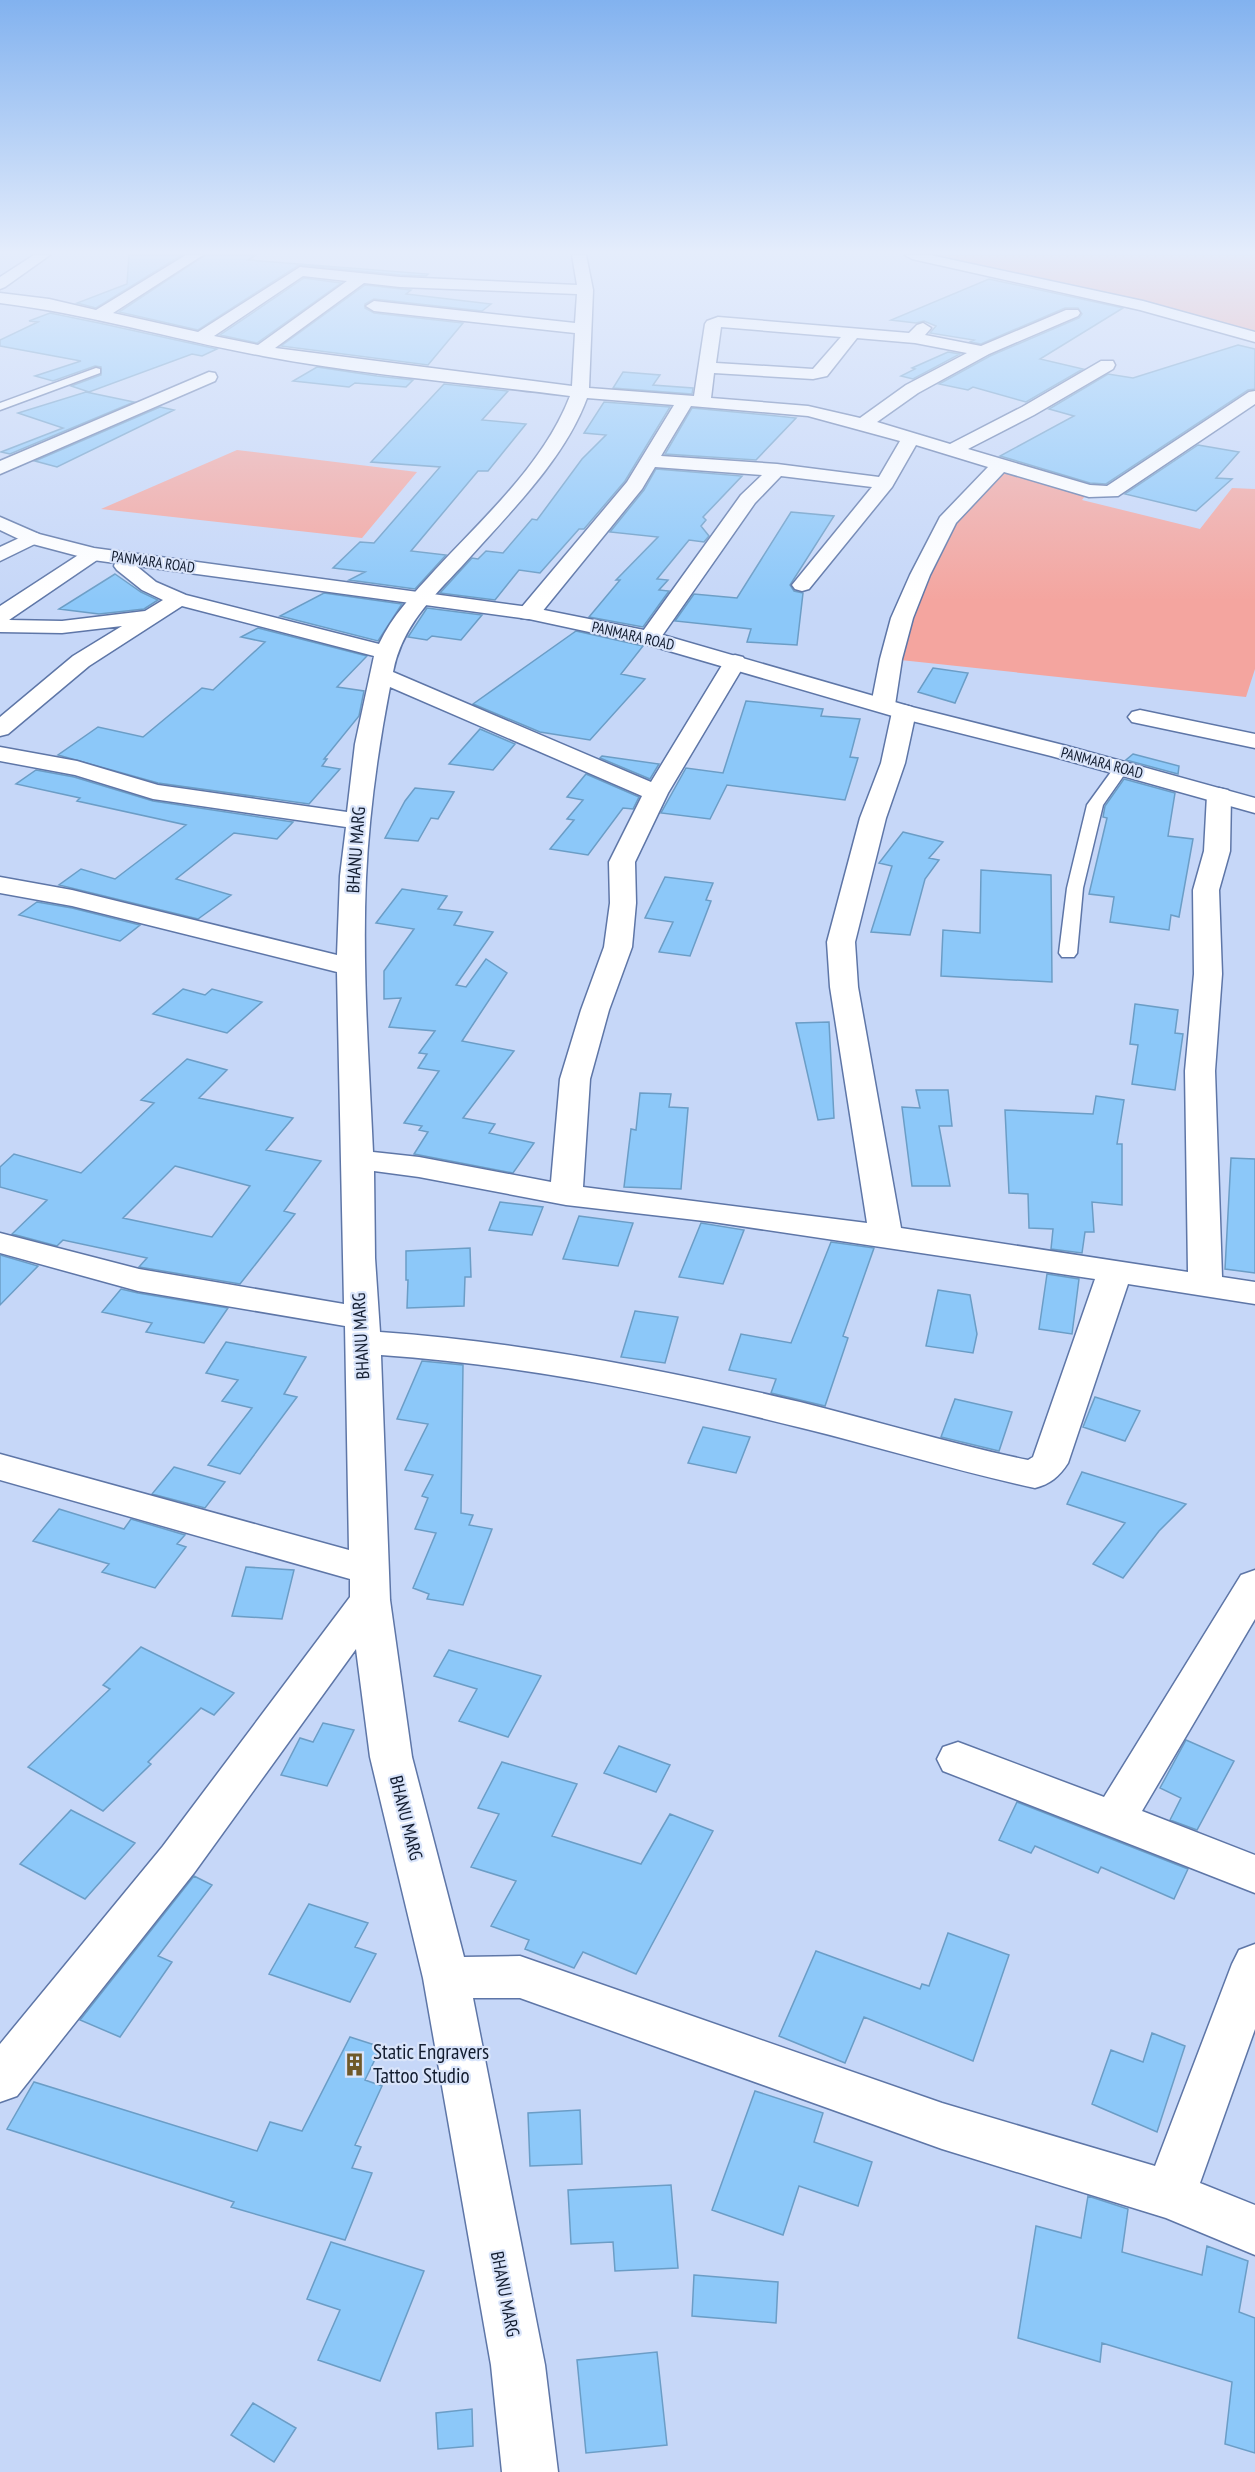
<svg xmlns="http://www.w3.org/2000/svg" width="1255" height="2472" viewBox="0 0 1255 2472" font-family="'PT Sans Narrow',sans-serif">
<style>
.green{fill:#f4a59f}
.building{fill:#8cc8f9;stroke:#6b9dc6;stroke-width:1.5;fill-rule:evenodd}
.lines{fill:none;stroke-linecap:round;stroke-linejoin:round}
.lane-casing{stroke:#5e76a7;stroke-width:3}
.street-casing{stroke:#5e76a7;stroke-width:3}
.secondary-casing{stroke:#5e76a7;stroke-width:3}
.lane{fill:#fff;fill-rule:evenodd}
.street{fill:#fff;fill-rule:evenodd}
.secondary{fill:#fff;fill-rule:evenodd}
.labels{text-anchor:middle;stroke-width:4.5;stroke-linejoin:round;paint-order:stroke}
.far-street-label{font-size:15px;fill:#121c2f;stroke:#d9e4fa}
.street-label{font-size:18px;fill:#121c2f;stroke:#d9e4fa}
.near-poi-label{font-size:21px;fill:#121c2f;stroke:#d9e4fa;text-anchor:start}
</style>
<rect width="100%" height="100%" fill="#c6d7f8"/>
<path class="green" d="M912,255H1255V337L970,266Z
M237,450L417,472L362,538L101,509Z
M1000,465L1089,491L1082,500L1200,529L1232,488L1255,489V669L1246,697L891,659L947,521Z"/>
<path class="building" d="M129,255H182L96,308L77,303L127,284Z
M205,255H256L248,260L428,274L426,276L400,275L299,265L198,330L119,312Z
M304,278L341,283L257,343L220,335Z
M989,279L1123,308L1040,359L1083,369L1026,402L973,387L968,390L939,384L990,356L1079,318L1082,314L1078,308H1065L981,344L970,342L974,340L930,333L936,326L924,321L916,323L891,320Z
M365,285L411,290L406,294L491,304L482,311L374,299L365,304V308L374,313L463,323L428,365L281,346Z
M50,313L99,323L217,349L202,356L192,354L89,392L71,386L101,375V367L95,366L53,381L35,376L81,361L0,346V340L38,322L29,321Z
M1238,345L1255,349V389L1248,390L1106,484L1090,483L1000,456L1074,416L1049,409L1108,374L1133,378Z
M948,352L960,354L913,379L901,376L915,369L912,368Z
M317,367L377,376L413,380L406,387L355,383L349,387L293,381Z
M623,372L660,375L653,385L693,388L692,394L613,388Z
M444,384L508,391L482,420L526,424L488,471H478L411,551L446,555L415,589L349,580L365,572L333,568L360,542L374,543L440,467L371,462Z
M86,392L134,402L10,454L1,452L63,428L18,413Z
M604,402L670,407L625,481L584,529H579L540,573L519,570L495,600L440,593L472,558L478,559L486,551L503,553L532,519L537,520L582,459L606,435L584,433Z
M160,407L174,410L57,467L35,461Z
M692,408L777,416L796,418L756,460L665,454Z
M1198,445L1239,452L1216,478L1232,479L1196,511L1125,494Z
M656,469L742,476L703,517L706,520L701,526L709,536L704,542L689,540L657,579L668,580L659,590L669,591L643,627L589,617L620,580H616L658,537L610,532L644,490Z
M791,512L834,516L790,585L794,591L803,593L797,645L747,642L751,629L675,621L694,594L737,598Z
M115,574L141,592L158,600L144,609L99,614L59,609Z
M324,593L402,604L378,641L280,616Z
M427,608L482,615L461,640L432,636L427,640L408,637Z
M258,628L367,656L337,687L364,691L359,716L324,759H327L322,766L340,769L309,804L158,783L58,755L98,727L143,737L202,688L213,690L265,642L241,637Z
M576,631L643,646L621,674L645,679L590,740L540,732L473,704Z
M933,668L968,673L955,703L918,692Z
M746,701L823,709L821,716L860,719L850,757L858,758L845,800L727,785L710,819L661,813L686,768L723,773Z
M480,729L515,744L493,770L449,764Z
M1133,754L1179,766L1178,774L1126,760Z
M602,756L659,764L650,779L600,758Z
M36,770L74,777L153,801L293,822L277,839L234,833L176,879L231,895L198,919L59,885L81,869L115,879L186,825L77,801L80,798L16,784Z
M586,774L639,797L633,809L623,808L588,855L550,849L574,820L567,819L583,800L567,797Z
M1124,779L1175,793L1168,836L1193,839L1179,917L1171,915L1169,930L1110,922L1114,897L1089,894L1107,818L1103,817L1105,806Z
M415,788L454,792L438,819L431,818L418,841L385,838L405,801Z
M903,832L943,842L929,858L939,860L925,879L910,935L871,932L892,866L879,863Z
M981,870L1051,875L1052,982L941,976L943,930L980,933Z
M665,877L713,883L706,900L711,901L690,956L659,952L673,922L645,918Z
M402,889L447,896L438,909L462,912L454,925L493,932L456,985L466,987L486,959L507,973L462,1041L514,1051L463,1118L495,1124L489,1133L534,1143L513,1173L414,1154L428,1132L419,1130L422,1126L404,1123L439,1071L418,1068L427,1054L419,1053L435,1031L389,1027L401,998L384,999V971L414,929L376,923Z
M37,902L72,908L140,925L120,941L19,915Z
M183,989L205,995L212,989L262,1002L227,1033L153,1014Z
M1135,1004L1178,1010L1175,1033L1183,1034L1175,1090L1132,1084L1138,1045L1130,1044Z
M829,1022L834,1118L818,1120L796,1023Z
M187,1059L227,1070L199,1098L293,1118L266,1150L321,1161L284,1211L295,1214L240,1284L139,1267L147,1258L63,1240L57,1246L12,1234L47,1200L0,1187V1167L14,1154L81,1173L154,1103L141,1100ZM175,1166L250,1186L212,1237L123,1218Z
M916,1090H948L952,1126H939L950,1186H912L902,1107L920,1108Z
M640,1093L671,1094L669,1107L688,1108L681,1189L624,1187L631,1129L636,1130Z
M1096,1096L1124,1100L1117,1144H1122V1205L1092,1202L1094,1232H1085L1082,1253L1051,1249L1053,1229L1029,1228L1028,1194L1009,1193L1005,1110L1093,1114Z
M1231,1158L1255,1159V1273L1225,1269Z
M500,1202L543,1207L532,1235L489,1230Z
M579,1216L633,1223L618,1266L563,1259Z
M701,1223L744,1230L723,1284L679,1277Z
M831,1242L874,1248L843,1336L848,1338L825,1406L771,1393L776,1379L729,1370L741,1334L791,1343Z
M470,1248L471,1277H465L464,1306L407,1308L408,1280H406V1251Z
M0,1255L38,1266L0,1305Z
M1047,1274L1079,1279L1072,1334L1039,1329Z
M121,1289L138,1293L228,1308L204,1343L146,1332L152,1323L102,1312Z
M938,1290L970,1295L977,1334L973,1353L926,1346Z
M635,1311L678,1317L665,1363L621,1357Z
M226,1342L306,1357L284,1394L297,1397L240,1474L208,1465L252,1408L222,1401L238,1380L206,1373Z
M422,1361L463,1365L461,1513L473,1515L469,1525L492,1529L463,1605L427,1599L429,1594L413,1588L436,1533L415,1529L428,1498L422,1496L433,1475L405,1470L428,1424L397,1419Z
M1095,1397L1140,1411L1125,1441L1083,1427Z
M955,1399L1012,1412L999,1451L941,1437Z
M703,1427L750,1437L736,1473L688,1463Z
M174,1467L225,1482L205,1508L152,1494Z
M1082,1472L1186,1504L1159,1531L1123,1578L1093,1564L1125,1523L1067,1504Z
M59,1509L124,1529L131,1519L185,1535L177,1544L186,1547L155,1588L102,1572L109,1564L33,1541Z
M246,1567L294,1570L282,1619L232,1616Z
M141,1647L234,1693L214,1715L201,1708L148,1762L151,1764L103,1811L28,1767L110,1689L103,1685Z
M449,1650L541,1676L508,1737L459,1721L477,1689L434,1676Z
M323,1723L354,1730L327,1786L281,1775L300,1738L313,1742Z
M1186,1740L1234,1761L1197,1830L1170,1820L1181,1798L1160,1788Z
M619,1746L670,1765L656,1792L604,1773Z
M502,1762L577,1784L552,1836L641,1864L670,1814L713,1831L636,1974L583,1952L574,1968L525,1949L529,1940L491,1926L516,1881L471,1867L499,1814L478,1808Z
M1017,1802L1188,1869L1174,1899L1101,1867L1098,1873L1035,1846L1031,1853L999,1840Z
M71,1810L135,1843L85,1899L20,1864Z
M194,1876L212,1885L158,1956L172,1962L120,2037L80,2020Z
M309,1904L368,1923L355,1947L376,1954L350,2002L269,1974Z
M948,1933L1009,1955L973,2061L864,2017L845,2063L779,2036L816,1951L920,1989L922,1984L929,1986Z
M1152,2033L1185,2046L1157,2132L1092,2104L1111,2050L1143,2062Z
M350,2037L381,2047L365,2080L382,2086L355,2145L361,2147L352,2168L372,2173L345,2240L231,2207L234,2202L7,2129L34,2082L257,2151L270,2122L302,2131Z
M755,2091L823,2113L814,2142L872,2162L858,2206L799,2186L783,2235L712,2210Z
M580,2110L582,2164L530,2166L528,2113Z
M671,2185L678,2268L615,2271L613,2242L571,2244L568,2190Z
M1088,2196L1128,2209L1122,2252L1202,2275L1207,2246L1248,2261L1239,2312L1255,2318V2453L1225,2444L1232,2382L1102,2343L1100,2362L1018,2338L1036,2226L1081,2238Z
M331,2242L424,2271L380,2381L318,2360L340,2310L307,2299Z
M694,2275L778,2282L776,2323L692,2316Z
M657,2352L667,2445L586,2453L577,2360Z
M253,2403L296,2428L274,2462L231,2435Z
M472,2409L473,2446L438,2449L436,2413Z"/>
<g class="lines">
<defs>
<path id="lane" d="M96,368L100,369V373L0,410V403Z
M1121,763L1129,768L1103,805L1083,888L1077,953L1074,957H1062L1059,953L1067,888L1087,805L1116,765Z"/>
<path id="street" d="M34,255H50L5,287L0,289V277Z
M186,255H203L113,313L198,332L300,267L400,277L577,285L572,255H586L593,290L589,388L694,396L705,324L707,321L718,317L909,333L917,325L923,323L931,328L925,335L981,346L1066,310H1078L1080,313L1078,316L989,354L918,393L877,422L950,444L1022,407L1101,361H1113L1115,365L1113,369L1034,415L968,449L1090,485L1107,486L1249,392L1255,391V404L1118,496L1089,497L1004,472L956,523L930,575L913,618L902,659L895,705L891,710L883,712L875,710L871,705L880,659L891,618L910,575L940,517L988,467L916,445L892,487L809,589L802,591L795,589L792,585L872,487L781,476L755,503L657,643L649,645L641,643L638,638L741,495L762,475L655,467L642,489L537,618L529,619L521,618L518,613L521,608L627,482L674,405L587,398C564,461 506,516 462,566C431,599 402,626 393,672L651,782L727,657L735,655L743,657L746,662L668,793L635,862L636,903L632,947L609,1010L590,1079L583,1187L867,1223L830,987L827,942L860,818L881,763L892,712L896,707L904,705L912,707L916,712L905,763L886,818L855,942L858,987L901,1228L1188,1272L1185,1071L1194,974L1193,890L1204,851L1207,795L1210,790L1219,788L1228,790L1231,795L1230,851L1219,890L1222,974L1215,1071L1222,1277L1255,1282V1304L1128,1284L1068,1463C1059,1477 1050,1484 1035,1488C956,1471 880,1447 802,1428C663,1393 523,1365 381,1355L390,1600L412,1757L464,1957L520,1956L942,2103L1155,2166L1232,1964L1239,1950L1255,1944V2029L1200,2183L1255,2205V2255L1166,2218L942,2149L520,1998H473L545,2365L558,2472H502L491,2365L423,1978L370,1757L356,1649L194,1873L17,2096L0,2102V2044L163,1846L350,1597V1579L0,1480V1454L349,1550L345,1326L138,1291L0,1253V1233L139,1269L344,1304L337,972L72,906L0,893V877L72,890L337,955L340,876L346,827L153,799L75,775L0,761V747L77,761L158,785L347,812L355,744L374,656L182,606L89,666L8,734L0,736V717L73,656L122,626L62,633L0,632V606L86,550H100L103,554L100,558L9,620L62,621L145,611L163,600L142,590L117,570L114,566L118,555H132L135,559L134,564L156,582L186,595L379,644C392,616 414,593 435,570C483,518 544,464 570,396C468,383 364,375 263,356C175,340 89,314 0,303V293L49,299L96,310ZM303,276L347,281L258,345L214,336ZM364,283L400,287L577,294L575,323L374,301L366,306L374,311L575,333L572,386L275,348ZM721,327L841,337L813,369L716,363ZM857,338L915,343L967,353L906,385L860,418L808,406L711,398L714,373L813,379L827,376ZM691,406L808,416L900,441L879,477L777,464L661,456ZM390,687L642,796L609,862L610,903L604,947L581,1010L560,1079L551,1182L419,1157L373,1152C369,1061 362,969 366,878C369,814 378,749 390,687ZM374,1171L419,1177L566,1205L713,1222L1095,1279L1033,1457L1028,1460C951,1444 876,1421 800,1402C661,1369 522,1342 380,1332L375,1258Z
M905,255H930L1143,301L1255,332V342L1140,310L912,259Z
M209,372L215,373L217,377L215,381L0,474V461Z
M32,532L39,534L42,538L39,542L0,561V547Z
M1140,710L1255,734V748L1132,722L1128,717L1132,712Z
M1255,1570V1619L1142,1811L1255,1855V1893L943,1771L937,1759L943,1747L958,1742L1104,1797L1241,1575Z"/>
<path id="secondary" d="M0,517L39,534L94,548L529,607L649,631L912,707L1067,746L1255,798V813L1051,756L896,717L645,644L529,619L93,560L25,542L0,530Z"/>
</defs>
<use href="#lane" class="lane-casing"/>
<use href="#street" class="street-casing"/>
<use href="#secondary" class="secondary-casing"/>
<use href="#lane" class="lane"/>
<use href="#street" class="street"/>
<use href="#secondary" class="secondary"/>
</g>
<linearGradient id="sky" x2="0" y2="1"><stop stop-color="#82b2ef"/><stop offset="0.42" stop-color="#e5edfc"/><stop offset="1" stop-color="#e5edfc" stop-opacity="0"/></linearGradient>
<rect width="1255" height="601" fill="url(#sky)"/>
<defs>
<symbol id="building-bare" viewBox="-9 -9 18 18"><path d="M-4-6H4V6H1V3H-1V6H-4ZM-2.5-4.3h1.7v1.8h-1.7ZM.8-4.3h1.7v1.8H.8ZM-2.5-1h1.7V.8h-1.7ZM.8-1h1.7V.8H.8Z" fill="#6f5929" stroke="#d9e4fa" stroke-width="2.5" paint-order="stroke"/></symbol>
</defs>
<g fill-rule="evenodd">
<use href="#building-bare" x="338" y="2048" width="33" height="33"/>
</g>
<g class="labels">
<g class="far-street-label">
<text transform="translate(153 562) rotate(8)" y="5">PANMARA ROAD</text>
<text transform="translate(633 636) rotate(13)" y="5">PANMARA ROAD</text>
<text transform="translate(1102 763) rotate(15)" y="5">PANMARA ROAD</text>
</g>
<g class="street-label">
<text transform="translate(356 850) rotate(-86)" y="6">BHANU MARG</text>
<text transform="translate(361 1336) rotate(-93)" y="6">BHANU MARG</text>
<text transform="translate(406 1818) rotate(76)" y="6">BHANU MARG</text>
<text transform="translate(505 2294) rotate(79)" y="6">BHANU MARG</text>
</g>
<g class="near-poi-label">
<text x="373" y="2059">Static Engravers<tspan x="373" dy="24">Tattoo Studio</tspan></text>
</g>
</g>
</svg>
